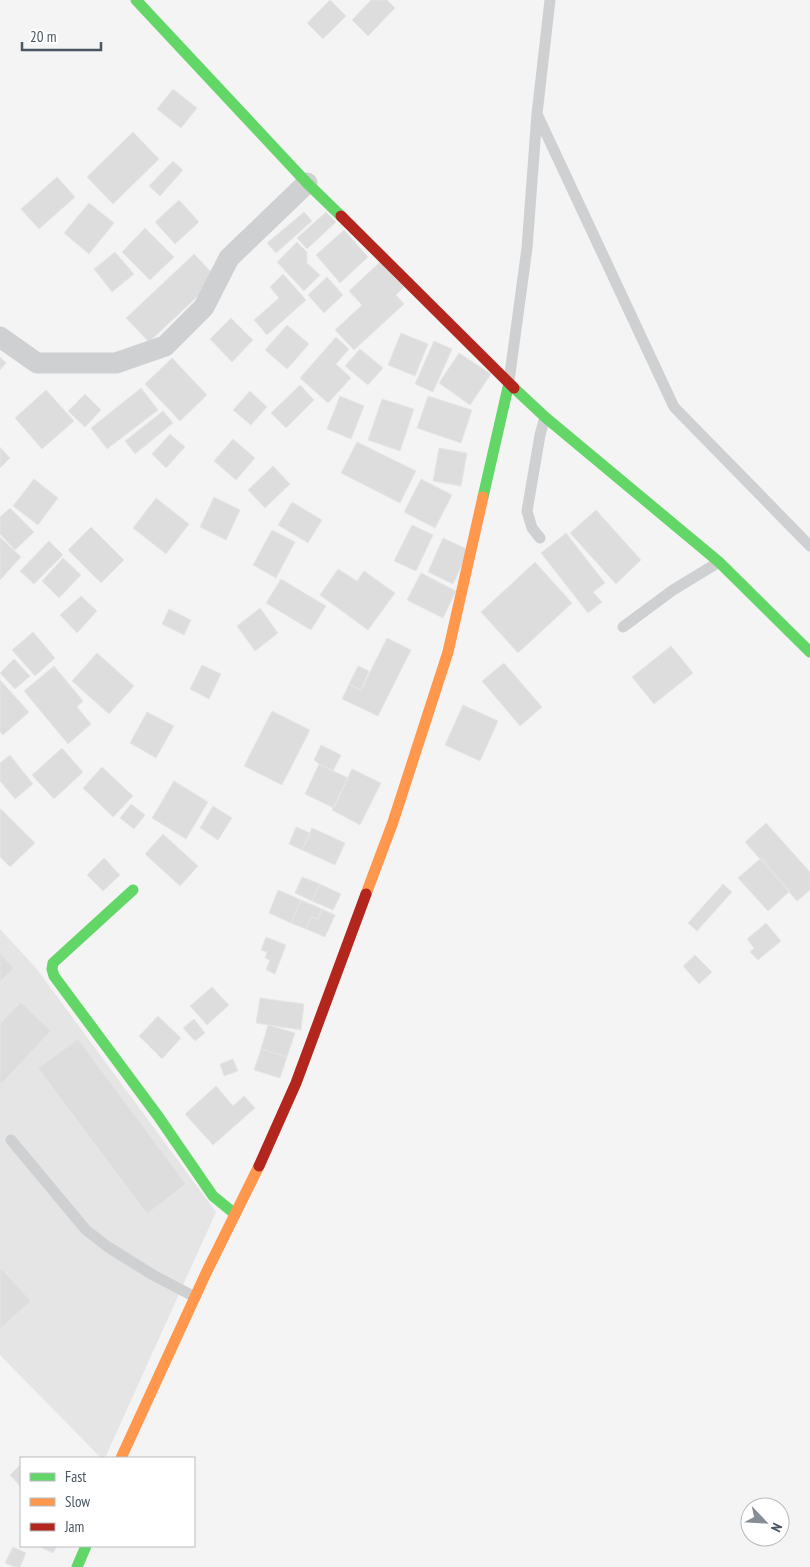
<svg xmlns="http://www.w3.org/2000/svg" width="810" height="1567" viewBox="0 0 810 1567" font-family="'PT Sans Narrow',sans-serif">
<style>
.education{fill:#e6e5e6}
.building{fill:#ddddde;stroke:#e5e6e7}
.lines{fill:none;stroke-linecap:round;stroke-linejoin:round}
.lane{stroke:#ced0d2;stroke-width:11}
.street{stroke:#ced0d2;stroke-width:21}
.fast{stroke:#63d668;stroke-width:11}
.slow{stroke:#ff974d;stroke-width:11}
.jam{stroke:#b3261e;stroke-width:11}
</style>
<rect width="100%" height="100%" fill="#f4f4f4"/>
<path class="education" d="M0,929L36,968L216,1212L105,1458H101L0,1355Z"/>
<path class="building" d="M330,0L346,16L323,39L307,23Z
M371,0H387L395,8L368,36L352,20Z
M173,89L197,108L181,128L157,109Z
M133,132L159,159L113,204L87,177Z
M173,161L183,170L160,196L149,186Z
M57,177L75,197L39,229L21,209Z
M179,200L199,222L175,244L155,222Z
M89,203L114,223L89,254L64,233Z
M304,212L312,221L276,253L267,243Z
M326,212L336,222L307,249L297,238Z
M145,228L174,257L150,280L122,252Z
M344,230L368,257L340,283L316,255Z
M297,242L307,252V263L320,275L304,291L277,262Z
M115,252L134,274L112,292L94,269Z
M194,254L217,278L149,342L126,318Z
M380,262L404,287L396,295L404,304L354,350L335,330L362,305L349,291Z
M283,274L306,300L267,335L254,320L279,298L270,287Z
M327,277L343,295L324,313L308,295Z
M231,318L253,340L232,362L210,339Z
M287,325L309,344L287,369L265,350Z
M401,333L428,344L415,376L388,365Z
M336,337L349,349L336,364L351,378L328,403L300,378Z
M434,341L452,349L433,392L415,384Z
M360,349L383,368L368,385L345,366Z
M459,353L491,374L470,405L439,383Z
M0,357L6,363L0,370Z
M172,358L207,395L180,421L145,384Z
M300,385L314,400L286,428L271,413Z
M141,388L158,410L107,449L91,428Z
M46,390L74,421L42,449L15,418Z
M250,391L267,407L251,425L233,410Z
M85,394L101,410L85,427L68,411Z
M340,396L364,406L351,439L327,429Z
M428,396L472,410L461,443L417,428Z
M382,399L414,409L400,451L368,440Z
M163,411L173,423L135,454L125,441Z
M170,434L185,447L166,468L152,454Z
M233,439L255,458L236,480L214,461Z
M357,442L416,471L400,503L341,473Z
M0,447L10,458L0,468Z
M439,448L467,453L461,486L433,481Z
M273,466L290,484L265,508L248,490Z
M34,479L58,498L38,525L13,506Z
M421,479L452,495L435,528L404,512Z
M214,497L240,510L226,540L200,527Z
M156,498L189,524L166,554L133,528Z
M292,502L322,520L308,543L278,525Z
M10,508L34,532L15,550L0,534V517Z
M596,510L641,560L616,584L570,533Z
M412,525L433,535L416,571L394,561Z
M91,527L124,560L101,583L68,550Z
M272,530L295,542L276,578L253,565Z
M566,533L605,583L593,592L602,602L588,613L541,553Z
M0,537L21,557L0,580Z
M443,538L469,550L453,584L428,572Z
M49,541L63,555L34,584L20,571Z
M63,558L81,575L59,598L42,581Z
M535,562L572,603L518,653L481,612Z
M338,569L357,581L364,571L395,593L368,630L320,595Z
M421,573L456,591L443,618L407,600Z
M281,579L326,606L311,630L266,603Z
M81,596L97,611L77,633L60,615Z
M260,608L278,633L255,651L237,626Z
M169,609L191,620L184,635L162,624Z
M33,632L55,658L35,676L12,650Z
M387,638L411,650L378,716L342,699L349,684L361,690Z
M671,646L693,673L654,704L632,677Z
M97,653L134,686L109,714L72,681Z
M14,659L30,676L15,689L0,673Z
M504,663L542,707L520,726L482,681Z
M202,665L221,674L209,699L190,689Z
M54,666L83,701L77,707L91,724L68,744L24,691Z
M358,666L369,671L361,690L349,684Z
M0,680L29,712L3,735L0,732Z
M463,705L498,721L480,761L445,745Z
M272,711L310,730L282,785L244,766Z
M147,712L174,726L156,758L130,743Z
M321,745L341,755L333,771L319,764L314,760Z
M62,748L83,772L54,799L32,775Z
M10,755L33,784L15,799L0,781V763Z
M319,764L348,778L334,808L305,794Z
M102,767L133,796L113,817L83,788Z
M352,769L381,783L360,825L332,810Z
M174,781L208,802L186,839L152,818Z
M131,804L145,815L134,829L120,818Z
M213,806L232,818L218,840L200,828Z
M1,809L35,843L10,867L0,857V810Z
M766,823L810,872V890L797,901L745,842Z
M296,827L310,833L302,850L289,844Z
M312,828L345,843L335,865L302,850Z
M163,834L198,866L180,886L145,854Z
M104,858L120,875L103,891L87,875Z
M761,858L790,891L768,911L738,878Z
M302,877L320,884L312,901L295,893Z
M320,884L341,894L333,910L312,901Z
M723,884L732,892L697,931L688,923Z
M278,890L301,900L291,923L269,913Z
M301,900L322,909L318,919L311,917L306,929L291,923Z
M322,909L335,915L325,937L306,929L311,917L318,919Z
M766,923L781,941L758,960L750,952L754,948L747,939Z
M266,937L286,945L275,974L266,970L270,960L265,958L267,952L261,950Z
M0,953L14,968L0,982Z
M695,955L712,972L699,984L683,966Z
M212,987L229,1005L207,1025L190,1006Z
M260,998L304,1004L301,1030L256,1023Z
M21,1002L51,1031L0,1085V1023Z
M158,1016L181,1038L162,1059L139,1036Z
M194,1019L205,1033L195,1041L183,1028Z
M268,1025L295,1033L287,1057L261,1049Z
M78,1039L186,1184L147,1214L38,1068Z
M261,1049L287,1057L280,1078L254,1070Z
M233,1059L238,1071L224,1076L220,1064Z
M216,1086L233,1106L244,1096L255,1108L213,1145L185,1114Z
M0,1267L31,1301L0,1329Z
M21,1464V1487L10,1475Z
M38,1546H57L53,1553Z
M13,1547L26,1553L20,1567H14L5,1563Z"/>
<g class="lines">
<path class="lane" d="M537,114L674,407L810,546
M509,381L527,248L537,114L550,0
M540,538L532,528L527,511L540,435L545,417
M623,627L673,590L719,562
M11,1140L86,1230L108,1247L153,1275L195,1297"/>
<path class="street" d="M0,337L37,363H116L165,346L204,307L229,258L307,183"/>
<path class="fast" d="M136,0L307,183L341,216
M514,388L545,417L719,562L810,652
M483,497L509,383
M133,890L53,963L52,969L54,976L158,1116L213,1196L235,1214
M77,1567L86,1546"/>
<path class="slow" d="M366,894L393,822L448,652L483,497
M121,1458L207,1271L259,1166"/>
<path class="jam" d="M341,216L514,388
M259,1166L296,1083L366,894"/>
</g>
<rect x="20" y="1457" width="175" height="90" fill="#ffffff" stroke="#b7bbc0"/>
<rect x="30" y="1473" width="25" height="8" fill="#63d668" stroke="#b7bbc0"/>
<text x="65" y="1482" font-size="15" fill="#4a5661">Fast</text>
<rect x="30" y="1498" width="25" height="8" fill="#ff974d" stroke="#b7bbc0"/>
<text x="65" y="1507" font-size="15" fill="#4a5661">Slow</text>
<rect x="30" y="1523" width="25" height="8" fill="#b3261e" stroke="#b7bbc0"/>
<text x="65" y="1532" font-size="15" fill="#4a5661">Jam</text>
<g transform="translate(765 1522) rotate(115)"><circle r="24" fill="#ffffff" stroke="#b7bbc0"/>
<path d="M0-4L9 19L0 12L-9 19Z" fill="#868d94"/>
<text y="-8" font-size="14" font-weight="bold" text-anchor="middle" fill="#4a5661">N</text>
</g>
<path d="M22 42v8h79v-8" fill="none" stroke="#4a5661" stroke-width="2.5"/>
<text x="30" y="42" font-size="15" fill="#4a5661" stroke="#ffffff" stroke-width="4" paint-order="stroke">20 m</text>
</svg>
